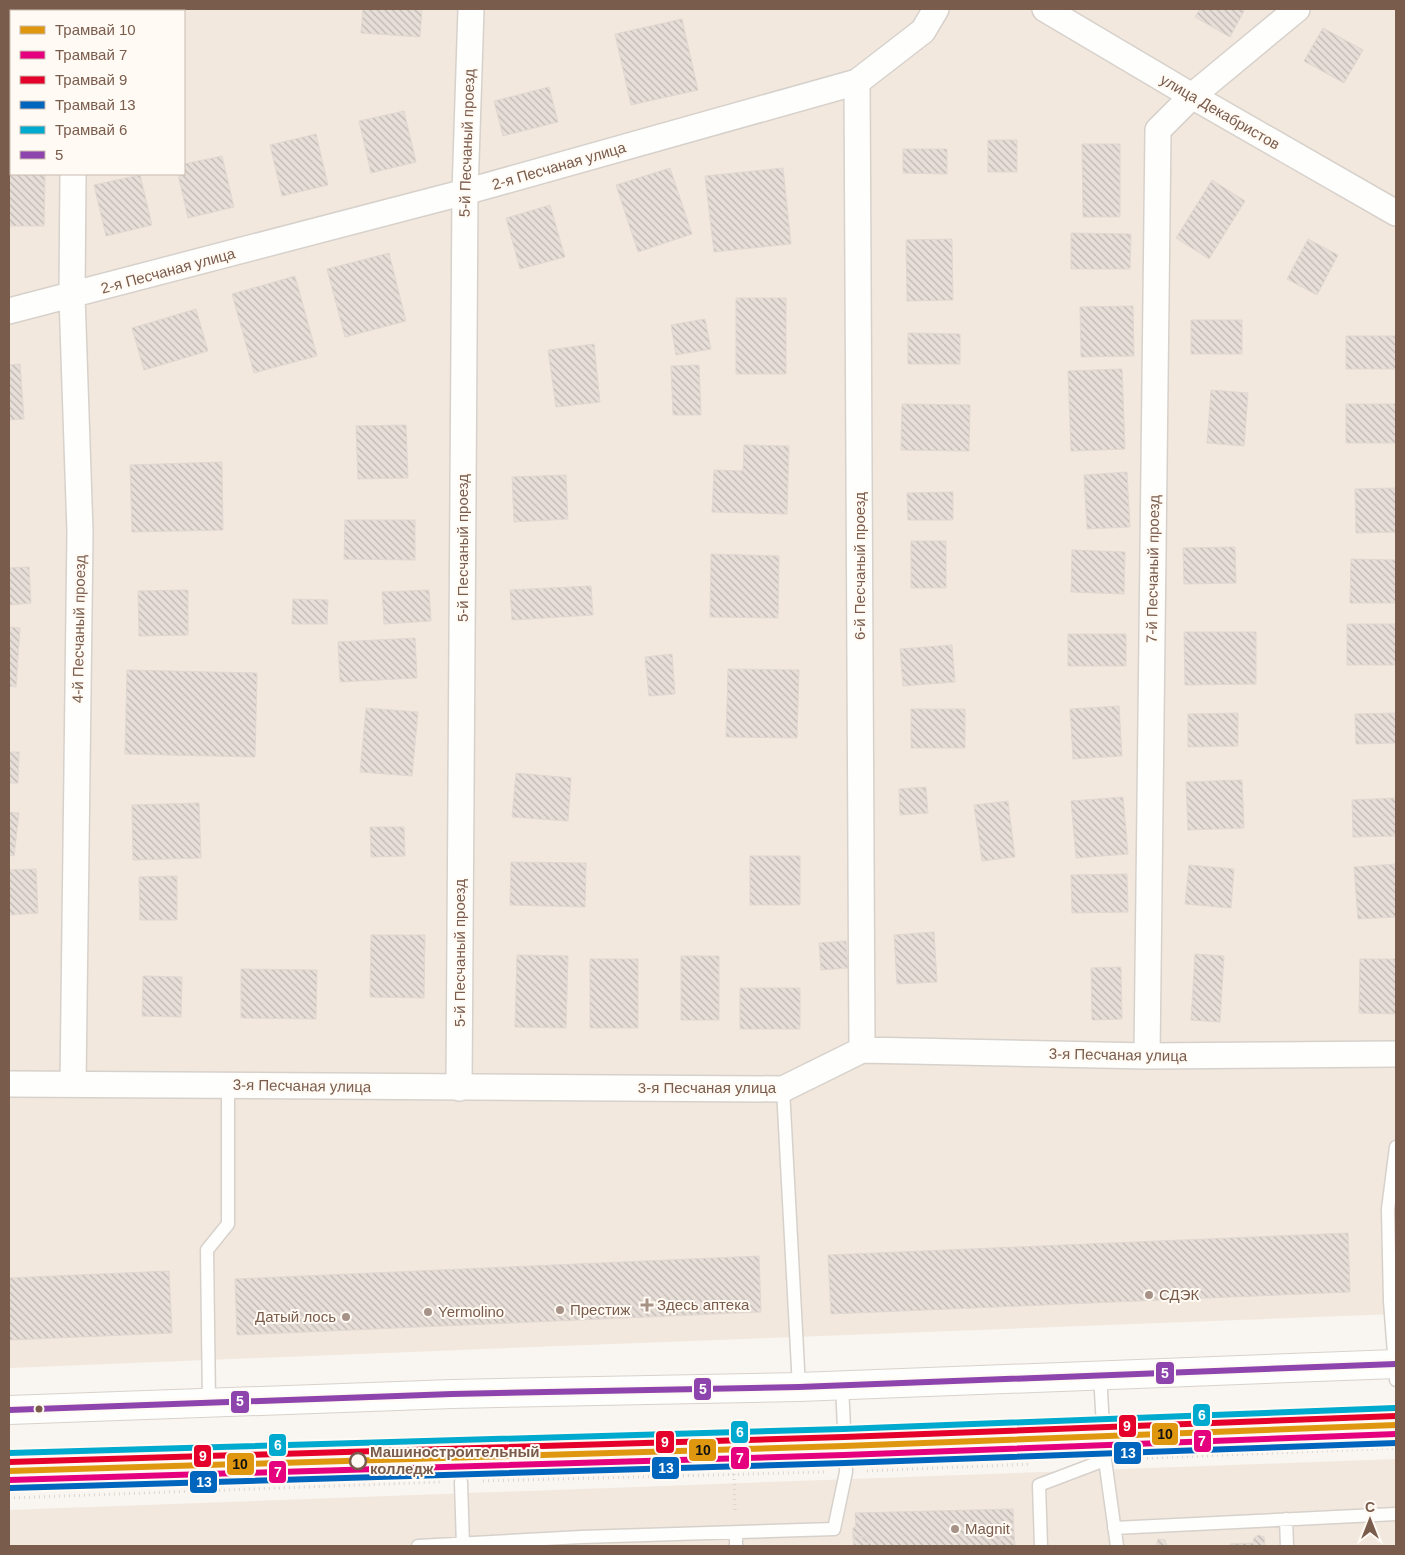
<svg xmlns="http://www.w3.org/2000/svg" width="1405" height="1555" viewBox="0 0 1405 1555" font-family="Helvetica,sans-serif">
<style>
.residential{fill:#f2e8de;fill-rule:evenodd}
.building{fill:url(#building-back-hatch);stroke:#e2d8d2}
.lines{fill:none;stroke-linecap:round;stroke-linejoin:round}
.service-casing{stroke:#d7d1cb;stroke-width:15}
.minor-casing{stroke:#d7d1cb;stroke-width:28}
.secondary-casing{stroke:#d9d2cb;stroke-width:30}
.path{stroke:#dcd5d0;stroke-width:3;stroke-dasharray:1 4;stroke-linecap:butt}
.service{stroke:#fefefd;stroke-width:12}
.minor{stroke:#fefefd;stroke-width:25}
.secondary{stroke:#fefefd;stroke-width:28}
.bus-1-casing{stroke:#fffaf3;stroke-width:10}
.bus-1{stroke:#8e44ad;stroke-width:6}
.tram-1-casing{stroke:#fffaf3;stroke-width:10}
.tram-2-casing{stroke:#fffaf3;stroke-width:10}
.tram-3-casing{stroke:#fffaf3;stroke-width:10}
.tram-4-casing{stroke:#fffaf3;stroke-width:10}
.tram-5-casing{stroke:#fffaf3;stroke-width:10}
.tram-1{stroke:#de970f;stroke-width:6}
.tram-2{stroke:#e5007d;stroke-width:6}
.tram-3{stroke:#e4002b;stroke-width:6}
.tram-4{stroke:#0065bd;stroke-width:6}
.tram-5{stroke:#00a9ce;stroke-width:6}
.poi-dot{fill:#a69286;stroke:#fffaf3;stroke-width:2}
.bus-dot{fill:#7a5c4d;stroke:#fffaf3;stroke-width:2}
.stop-dot{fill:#fffaf3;stroke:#7a5c4d;stroke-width:2.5}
.labels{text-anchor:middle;stroke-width:4;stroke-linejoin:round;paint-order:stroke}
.street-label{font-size:15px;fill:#7a5c4d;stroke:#fffaf3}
.poi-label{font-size:15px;fill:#7a5c4d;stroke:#fffaf3;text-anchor:start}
.stop-label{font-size:15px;font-weight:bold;fill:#7a5c4d;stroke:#fffaf3;text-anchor:start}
.line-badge{stroke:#fffaf3;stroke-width:2}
.badge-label{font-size:14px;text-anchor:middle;font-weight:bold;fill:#fff}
.pale-badge-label{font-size:14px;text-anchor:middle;font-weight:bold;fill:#111}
</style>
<defs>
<pattern id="building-back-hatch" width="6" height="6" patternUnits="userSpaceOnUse" patternTransform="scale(1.25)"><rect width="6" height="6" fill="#e6ded7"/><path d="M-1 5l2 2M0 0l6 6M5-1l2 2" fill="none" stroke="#bfb7b1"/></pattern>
</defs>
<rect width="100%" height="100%" fill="#f9f5f0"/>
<path class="residential" d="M9,9H1396V1314L534,1347L9,1368ZM11,11H184V174H11Z
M1396,1459V1546H9V1510Z"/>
<path class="building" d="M9,9H50V11H11V28H9Z
M101,9H155L154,11H101Z
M363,9H422L420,37L361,33Z
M1200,9H1245L1230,37L1195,17Z
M682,19L698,90L631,105L615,34Z
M1323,28L1363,50L1344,83L1304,61Z
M9,61H11V117L9,116Z
M549,87L558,122L503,136L494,101Z
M404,111L416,162L371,173L359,121Z
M316,134L328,185L282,196L270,145Z
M9,140H11V174H45L44,226H9Z
M988,140H1017V172H988Z
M1082,144H1120V217H1083Z
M903,149H947V174L903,173Z
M222,156L234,207L188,218L178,174H184V164Z
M670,168L692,234L638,252L616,185Z
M783,168L791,244L714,252L705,176Z
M140,175L152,225L106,236L94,185Z
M1212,180L1245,201L1209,259L1176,238Z
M550,205L565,257L520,269L506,218Z
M1071,233L1131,234L1130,269H1071Z
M952,239L953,300L907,301L906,240Z
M1308,239L1338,255L1317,295L1287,279Z
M389,253L406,321L345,337L327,269Z
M295,276L317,356L254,373L232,294Z
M736,298H786V374H736Z
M1133,306L1134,356L1081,357L1080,307Z
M196,309L208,351L144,370L132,328Z
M705,319L711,349L676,355L671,325Z
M1191,320H1242V354H1191Z
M908,333L960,334V364H908Z
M1346,336H1396V369H1346Z
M594,344L600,402L556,407L548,350Z
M20,364L24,419L9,420V365Z
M699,365L701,415H673L671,366Z
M1122,369L1125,449L1071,451L1068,371Z
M1211,390L1248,393L1244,446L1207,443Z
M902,404L970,405L969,451L901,450Z
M1346,404H1396V443H1346Z
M406,425L408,478L358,479L356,426Z
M744,445L789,446L787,514L712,512L714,470L743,471Z
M222,462L223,530L132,532L130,465Z
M1127,472L1130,527L1087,529L1084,475Z
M566,475L568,519L514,522L512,477Z
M1396,488V532L1356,533L1355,489Z
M953,492V520H908L907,493Z
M345,520H415V560L344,559Z
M911,541H946V588H911Z
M1235,547L1236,583L1184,584L1183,548Z
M1072,550L1125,552L1124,594L1071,592Z
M711,554L779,556L778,618L710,617Z
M1351,559L1396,560V603H1350Z
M29,567L31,603L9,605V568Z
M591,586L593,615L512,620L510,590Z
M188,590V635L139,636L138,591Z
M429,590L431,621L384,624L382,592Z
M293,599L328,600L327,624H292Z
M1347,624H1396V665H1347Z
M9,627L20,628L16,687L9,686Z
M1184,632H1256V684L1185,685Z
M1068,634H1126V666H1068Z
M415,638L417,678L340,682L338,642Z
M952,645L955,682L903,686L900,649Z
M672,654L675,694L649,696L645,657Z
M728,669L799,670L797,738L726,737Z
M127,670L257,673L255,757L125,754Z
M1119,706L1122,756L1073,759L1070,709Z
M366,708L418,712L412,776L360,772Z
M911,709H965V748H911Z
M1238,713V746L1188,747V714Z
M1396,713V743L1356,744L1355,714Z
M9,752H19L18,783H9Z
M516,773L571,778L568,821L512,817Z
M1242,780L1244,828L1188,830L1186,782Z
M926,787L928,813L900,815L899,789Z
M1123,797L1128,854L1076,858L1071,801Z
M1396,798V836L1353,837L1352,800Z
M1008,801L1015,857L982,861L974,805Z
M199,803L201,858L133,860L132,805Z
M9,812L19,813L14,856L9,855Z
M370,827H404L405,856L371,857Z
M750,856H800V905H750Z
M511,862L586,863L585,907L510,905Z
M1396,864V917L1358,919L1354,867Z
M1189,865L1234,869L1231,908L1185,904Z
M36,869L38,913L9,915V870Z
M1127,874L1128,912L1072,913L1071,875Z
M177,876V920H140L139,877Z
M934,932L937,982L897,984L894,935Z
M371,935H425L424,998L370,997Z
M846,941L848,968L821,970L819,943Z
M1195,954L1224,956L1220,1022L1191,1020Z
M517,955L568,956L566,1028L515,1027Z
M681,956H719V1020H681Z
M590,959H638V1028H590Z
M1360,959H1396V1014L1359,1013Z
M1121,967L1122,1019L1092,1020L1091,968Z
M241,969L317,970L316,1019L241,1018Z
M143,976L182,977L181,1017L142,1016Z
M740,988H800V1029H740Z
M1348,1233L1350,1292L831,1314L828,1255Z
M759,1256L761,1312L237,1335L235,1279Z
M169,1271L172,1333L9,1340V1278Z
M1013,1509L1014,1533H1000V1546H868V1537H853V1528L856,1527L855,1513Z
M1000,1533H1014L1015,1546H1000Z
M1258,1535L1264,1537L1265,1546H1230V1544L1253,1543L1254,1538Z
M853,1537H868V1546H854Z
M1158,1539L1165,1540L1167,1546H1191H1156Z"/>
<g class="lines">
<defs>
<path id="service" d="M783,1089L799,1387
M1396,1147L1388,1209L1390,1301L1396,1380
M1100,1375L1105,1460L1117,1546
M209,1402L207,1250L228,1224V1085
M461,1482L463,1546
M1286,1519L1287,1546
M1114,1528L1396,1514
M736,1533V1546
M418,1546L581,1537L834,1529L846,1472L842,1385
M1041,1546L1039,1485L1105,1460"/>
<path id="minor" d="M1045,9L1192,96L1396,213
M74,11L75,9
M857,82L862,1050
M9,311L465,192L857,82L923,31L936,9
M1147,1056L1158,130L1192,96L1297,9
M9,1084L783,1089L862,1050L1147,1056L1396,1054
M73,1084L80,532L72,296L73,174
M459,1088L465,192L471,9"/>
<path id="secondary" d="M9,1410L452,1394L799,1387L1396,1364"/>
</defs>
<use href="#service" class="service-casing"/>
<use href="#minor" class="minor-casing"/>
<use href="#secondary" class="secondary-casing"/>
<path class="path" d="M1127,1459L1396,1448
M867,1471L1031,1464
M734,1474L735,1511
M483,1481L824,1472
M9,1498L441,1482"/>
<use href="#service" class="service"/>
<use href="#minor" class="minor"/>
<use href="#secondary" class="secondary"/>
<defs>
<path id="bus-1" d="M9,1410L452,1394L799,1387L1396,1364"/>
</defs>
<use href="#bus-1" class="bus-1-casing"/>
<use href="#bus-1" class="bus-1"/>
<defs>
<path id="tram-1" d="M9,1471L844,1446L1396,1425"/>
<path id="tram-2" d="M9,1480L844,1455L1396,1434"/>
<path id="tram-3" d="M9,1462L844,1437L1396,1416"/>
<path id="tram-4" d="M10,1488L845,1463L1396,1443"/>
<path id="tram-5" d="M9,1453L843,1429L1395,1408"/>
</defs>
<use href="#tram-1" class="tram-1-casing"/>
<use href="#tram-2" class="tram-2-casing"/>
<use href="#tram-3" class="tram-3-casing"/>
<use href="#tram-4" class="tram-4-casing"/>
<use href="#tram-5" class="tram-5-casing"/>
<use href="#tram-1" class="tram-1"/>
<use href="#tram-2" class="tram-2"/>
<use href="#tram-3" class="tram-3"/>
<use href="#tram-4" class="tram-4"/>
<use href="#tram-5" class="tram-5"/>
</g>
<g class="poi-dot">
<circle cx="1149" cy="1295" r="5"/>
<path d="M644.5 1297.5h5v5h5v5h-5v5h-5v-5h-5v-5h5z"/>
<circle cx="560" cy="1310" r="5"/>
<circle cx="428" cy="1312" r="5"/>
<circle cx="346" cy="1317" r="5"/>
<circle cx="955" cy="1529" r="5"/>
</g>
<circle class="bus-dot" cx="39" cy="1409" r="4.5"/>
<circle class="stop-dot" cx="358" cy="1461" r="8"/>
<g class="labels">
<g class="street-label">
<text transform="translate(1220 112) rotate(30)" y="5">улица Декабристов</text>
<text transform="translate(467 143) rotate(-88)" y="5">5-й Песчаный проезд</text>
<text transform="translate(559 166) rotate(-16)" y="5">2-я Песчаная улица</text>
<text transform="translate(168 271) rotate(-15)" y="5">2-я Песчаная улица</text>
<text transform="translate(463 548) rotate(-90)" y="5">5-й Песчаный проезд</text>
<text transform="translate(860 566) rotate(-90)" y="5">6-й Песчаный проезд</text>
<text transform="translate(1153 569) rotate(-89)" y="5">7-й Песчаный проезд</text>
<text transform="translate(79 629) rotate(-89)" y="5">4-й Песчаный проезд</text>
<text transform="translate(460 953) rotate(-90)" y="5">5-й Песчаный проезд</text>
<text transform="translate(1118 1055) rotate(1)" y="5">3-я Песчаная улица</text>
<text transform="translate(302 1086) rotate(1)" y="5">3-я Песчаная улица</text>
<text x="707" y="1093">3-я Песчаная улица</text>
</g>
<g class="poi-label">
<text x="1159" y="1300">СДЭК</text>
<text x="657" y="1310">Здесь аптека</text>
<text x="570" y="1315">Престиж</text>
<text x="438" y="1317">Yermolino</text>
<text x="336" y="1322" text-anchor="end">Датый лось</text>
<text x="965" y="1534">Magnit</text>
</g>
<g class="stop-label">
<text x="370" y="1457">Машиностроительный<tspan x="370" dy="17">колледж</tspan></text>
</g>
</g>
<g class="line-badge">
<rect x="1155" y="1361" width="20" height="24" rx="5" fill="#8e44ad"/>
<rect x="693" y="1377" width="19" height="24" rx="5" fill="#8e44ad"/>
<rect x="230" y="1390" width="20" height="24" rx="5" fill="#8e44ad"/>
<rect x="1192" y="1403" width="19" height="24" rx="5" fill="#00a9ce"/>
<rect x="1118" y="1414" width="19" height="24" rx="5" fill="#e4002b"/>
<rect x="730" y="1420" width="19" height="24" rx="5" fill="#00a9ce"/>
<rect x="1151" y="1422" width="28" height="24" rx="5" fill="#de970f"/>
<rect x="1193" y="1429" width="19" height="24" rx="5" fill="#e5007d"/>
<rect x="655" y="1430" width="20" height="24" rx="5" fill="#e4002b"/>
<rect x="268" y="1433" width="19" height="24" rx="5" fill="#00a9ce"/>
<rect x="688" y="1438" width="29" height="24" rx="5" fill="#de970f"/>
<rect x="1113" y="1441" width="29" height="24" rx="5" fill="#0065bd"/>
<rect x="193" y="1444" width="19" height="24" rx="5" fill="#e4002b"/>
<rect x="730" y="1446" width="20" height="24" rx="5" fill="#e5007d"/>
<rect x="226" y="1452" width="29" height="24" rx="5" fill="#de970f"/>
<rect x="651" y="1456" width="29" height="24" rx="5" fill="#0065bd"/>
<rect x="268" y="1460" width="19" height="24" rx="5" fill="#e5007d"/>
<rect x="189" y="1470" width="29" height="24" rx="5" fill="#0065bd"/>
</g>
<g class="badge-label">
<text x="1165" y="1378">5</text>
<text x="703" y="1394">5</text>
<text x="240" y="1406">5</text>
<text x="1202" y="1420">6</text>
<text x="1127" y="1431">9</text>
<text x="740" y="1437">6</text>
<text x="1202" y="1446">7</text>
<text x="665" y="1447">9</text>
<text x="278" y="1450">6</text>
<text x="1128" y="1458">13</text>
<text x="203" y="1461">9</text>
<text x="740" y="1463">7</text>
<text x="666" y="1473">13</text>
<text x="278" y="1477">7</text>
<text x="204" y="1487">13</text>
</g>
<g class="pale-badge-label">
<text x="1165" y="1439">10</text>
<text x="703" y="1455">10</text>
<text x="240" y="1469">10</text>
</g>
<rect width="1405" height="1555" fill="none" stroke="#7a5c4d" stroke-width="20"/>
<rect x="10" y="10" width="175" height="165" fill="#fffaf3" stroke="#cabbb1"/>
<rect x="20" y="26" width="25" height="8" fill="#de970f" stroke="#cabbb1"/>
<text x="55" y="35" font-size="15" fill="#7a5c4d">Трамвай 10</text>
<rect x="20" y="51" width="25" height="8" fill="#e5007d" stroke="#cabbb1"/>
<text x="55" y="60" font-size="15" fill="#7a5c4d">Трамвай 7</text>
<rect x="20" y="76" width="25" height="8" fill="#e4002b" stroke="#cabbb1"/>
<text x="55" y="85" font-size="15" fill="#7a5c4d">Трамвай 9</text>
<rect x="20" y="101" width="25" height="8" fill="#0065bd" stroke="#cabbb1"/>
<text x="55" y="110" font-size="15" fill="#7a5c4d">Трамвай 13</text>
<rect x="20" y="126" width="25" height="8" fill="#00a9ce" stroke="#cabbb1"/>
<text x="55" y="135" font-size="15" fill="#7a5c4d">Трамвай 6</text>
<rect x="20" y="151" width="25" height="8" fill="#8e44ad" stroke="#cabbb1"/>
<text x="55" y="160" font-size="15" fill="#7a5c4d">5</text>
<g transform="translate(1370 1520)" stroke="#fffaf3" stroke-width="4" paint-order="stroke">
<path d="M0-4L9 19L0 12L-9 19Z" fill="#7a5c4d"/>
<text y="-8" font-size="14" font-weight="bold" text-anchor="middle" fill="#7a5c4d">С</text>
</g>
</svg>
